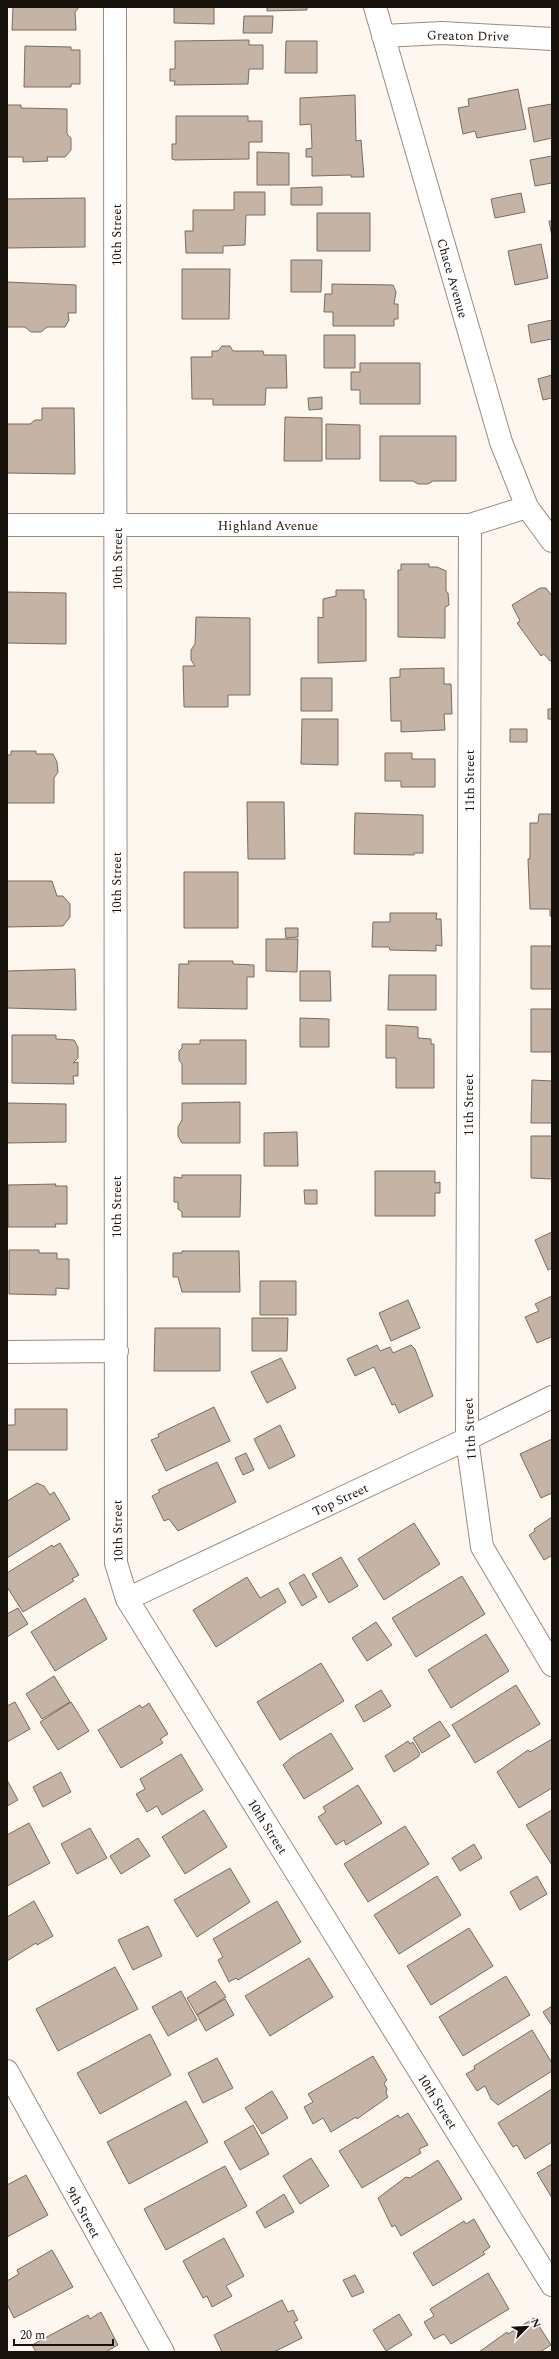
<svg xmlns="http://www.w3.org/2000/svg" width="559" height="2359" viewBox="0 0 559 2359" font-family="Spectral,serif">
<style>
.building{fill:#c5b4a5;stroke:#7a6b5e}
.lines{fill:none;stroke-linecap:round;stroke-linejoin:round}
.minor-casing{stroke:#9b8b7d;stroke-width:24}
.minor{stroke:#fff;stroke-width:22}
.labels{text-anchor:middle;stroke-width:3.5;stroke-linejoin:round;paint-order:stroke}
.street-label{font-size:13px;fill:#18120c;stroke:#fff}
</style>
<rect width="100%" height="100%" fill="#fef7f0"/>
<path class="building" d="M13,7H79L75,12L76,30H12Z
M174,7H214V24L174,23Z
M267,7H307V10L267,11Z
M244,16H273L272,33H243Z
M249,40V45H263V69H249L248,84L174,85L175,81H170V69H175V41Z
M286,41H317V73H285Z
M25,46L71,47V50H80V84H71V87H24Z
M518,89L526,129L477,138L475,131L463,134L458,108L469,106L468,99Z
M355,95L356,141L361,140L364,177H351V175L312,176V157H306V149L312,148L311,124L300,125V98Z
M552,104V138L534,142L528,108Z
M7,105H21V108L67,109V134L71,138V150L65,157H47L48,161L23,162V157H7Z
M176,116H248V121H262V142H249V159L175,160L172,159V144H176Z
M257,152L289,153V185H257Z
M552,156V183L535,186L530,160Z
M322,187V205H291V188Z
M234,192H265V215H246L245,245L223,246V253H186L185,231H193V210H234Z
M521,193L525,212L495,218L491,199Z
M85,198V247L7,248V199Z
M317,213H370V251H317Z
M549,221H552V237Z
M541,244L548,278L515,285L508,251Z
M291,260H322L321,292H291Z
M182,269H230L229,319H182Z
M7,282L76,285V313H68L69,320L65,327H47L41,332H31L25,327H7Z
M332,284L393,285L396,292L394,304H398V319H394V326H333V312H324L325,294H332Z
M552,320V339L531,343L528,325Z
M324,335H355V368H324Z
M222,346H230L233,351H263L264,355H286L287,388H266L265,405H213V399H192L191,357H212V351H218Z
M360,363H420V404H360V390H351V372H360Z
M552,375V398L543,400L538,379Z
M322,397V409L309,410L308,398Z
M42,408H74L75,474L7,473V424H30L35,420H42Z
M285,417L322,418V461H284Z
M326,424L360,425V459H326Z
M380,436H456V481H433L428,484H418L413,481H380Z
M401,564H429V567H437L446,571V591L448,593L449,605L445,607V638L398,637V570H401Z
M540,588H546L552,596V660L550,661L544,654L541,656L517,623L520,621L512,605Z
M336,590H364V599H366V661L318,663V617L323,618V599L336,596Z
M7,592L66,593V644L7,643Z
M196,617L250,618V695H228V707H184L183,666H195L191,660V650L195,644Z
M444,668V684H451L452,714H444L445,730L401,732V721H391L390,678L400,677V669Z
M301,678H332V711H301Z
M548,709H552V719H548Z
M302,719H338V765L301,764Z
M510,729H527V742H510Z
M11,751H36V754H53L57,762L58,772L54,778V803H7V755H11Z
M385,753H412V759H435V787H401V781H385Z
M247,802H284L285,859H248Z
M355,813L423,815V853H414V855L354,854Z
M539,814H552V916H550V909H530L528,859H530V823H538Z
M184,872H238V928H184Z
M7,881H52L57,896H63L70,904V917L63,926L7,927Z
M390,913H437L436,919H441L442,946L436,945V951L390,950L389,947H372L373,922H390Z
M285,928H298V937L286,938Z
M266,939H298L297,972L266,971Z
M531,946H552V989H531Z
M188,961H233V964L254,965V977H247V1009L178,1008L179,964H189Z
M75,969L76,1010L7,1008V971Z
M300,971H330L331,1001H300Z
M389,975H436V1010H388Z
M531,1009H552V1052H531Z
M300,1018L329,1019V1047H300Z
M386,1025L418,1027V1038L431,1039V1044H434V1088H396V1058H386Z
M12,1035H56V1039L74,1040L78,1047V1058L73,1063L78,1062V1076H73L74,1084L12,1083Z
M200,1040H246V1084H182V1064L179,1060V1051L182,1048V1044H200Z
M532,1080L552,1081V1123H531Z
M240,1102V1143H182L178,1136V1127L182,1120V1103Z
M7,1103L66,1104V1142L7,1143Z
M297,1132L298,1166H264V1133Z
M531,1136H552V1179L531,1178Z
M375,1171H435V1183L440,1182V1193H435V1216H375Z
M182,1175H241L240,1217H182V1212L178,1209V1202H174V1177L182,1178Z
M56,1184L55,1186H67V1224H55L56,1227H8V1185Z
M304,1190H317V1204H305Z
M552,1232V1268L548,1270L535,1240Z
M9,1250H39V1253H57V1259H69V1289L56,1288V1295L9,1294Z
M182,1251H239L240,1292H182L178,1277H173V1253H182Z
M260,1281H296V1315H260Z
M552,1296V1340L551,1337L537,1343L525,1317L539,1311L535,1304Z
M408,1300L420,1328L391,1341L379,1313Z
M252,1318H288L287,1351H252Z
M155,1328H220V1371H154Z
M377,1345L380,1351L390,1347L393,1353L411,1345L415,1349L433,1396L399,1413L395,1404L392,1405L374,1367L355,1376L347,1359Z
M281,1358L296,1388L267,1403L251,1372Z
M214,1407L230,1441L166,1471L151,1440L159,1437L158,1434Z
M15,1409H67V1450H7V1425H15Z
M280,1425L295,1456L269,1469L254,1439Z
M552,1439V1493L541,1498L520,1454Z
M246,1453L254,1470L243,1475L235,1458Z
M217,1462L236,1502L178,1531L169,1519L164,1521L152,1496L160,1492L158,1490Z
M37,1483L44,1486L50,1495L54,1492L70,1519L7,1558V1501Z
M552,1517V1558L551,1556L544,1560L529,1535L535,1531L534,1529Z
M414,1523L440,1564L384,1600L358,1559Z
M60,1543L79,1575L72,1579L74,1581L23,1612L7,1587V1573L52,1545L53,1547Z
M341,1557L358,1586L329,1603L312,1574Z
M304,1574L317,1597L302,1606L289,1583Z
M462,1576L485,1614L416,1657L392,1618Z
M247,1577L260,1598L278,1588L286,1602L216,1647L193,1610Z
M85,1598L107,1639L55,1671L31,1632Z
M18,1608L28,1624L7,1637V1614Z
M376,1622L392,1645L367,1661L352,1638Z
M486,1634L509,1671L451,1708L428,1670Z
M321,1663L344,1701L280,1740L257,1702Z
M54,1676L70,1702L42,1719L26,1694Z
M516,1685L540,1724L475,1763L452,1725Z
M381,1690L391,1706L364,1722L355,1706Z
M15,1702L30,1729L7,1742V1706Z
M71,1702L89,1731L58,1750L40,1722Z
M149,1703L168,1734L160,1739L163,1743L121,1768L98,1730L140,1705L142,1708Z
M440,1721L450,1736L422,1753L413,1738Z
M331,1733L353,1769L304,1799L283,1765L292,1757Z
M552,1739V1788L519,1808L497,1772L528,1750L530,1752Z
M408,1741L410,1744L413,1742L420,1754L418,1757L394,1772L385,1756Z
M181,1754L203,1790L162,1815L157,1806L147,1812L136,1794L145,1789L140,1779Z
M61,1772L71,1792L43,1807L33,1787Z
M7,1780L18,1800L7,1806Z
M358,1785L382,1823L346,1845L344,1840L336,1845L318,1817L326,1812L323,1807Z
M204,1810L227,1847L185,1874L162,1837Z
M552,1810V1865L526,1825Z
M29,1823L50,1863L7,1886V1835Z
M405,1826L429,1864L368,1902L344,1864Z
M90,1828L107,1858L77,1874L61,1844Z
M138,1838L150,1856L121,1874L110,1856Z
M474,1844L482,1858L460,1871L452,1858Z
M230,1868L250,1902L197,1937L174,1900Z
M437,1876L461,1915L399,1954L374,1915Z
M537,1876L547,1894L520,1910L510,1892Z
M34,1901L53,1936L37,1945L36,1943L7,1961V1917Z
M277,1901L301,1942L238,1980L236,1978L229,1982L218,1960L223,1957L213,1939Z
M148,1926L162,1956L133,1970L118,1940Z
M469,1928L493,1966L431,2005L407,1966Z
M309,1958L333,1997L270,2036L245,1996Z
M115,1967L138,2009L58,2051L36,2009Z
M506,1976L530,2015L463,2056L439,2017Z
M215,1981L226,1997L197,2015L187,1998Z
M181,1991L197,2020L168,2036L152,2007Z
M225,1999L234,2015L206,2031L197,2015Z
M552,2006V2026L543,2012Z
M532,2030L552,2063V2071L498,2105L491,2099L485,2086L477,2091L466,2074L475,2069L474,2066Z
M150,2034L171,2075L100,2114L77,2073Z
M373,2056L387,2080L384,2083L387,2089L386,2093L388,2097L357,2119L356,2117L331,2132L323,2118L313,2124L304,2107L313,2102L308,2094Z
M217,2058L233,2088L203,2103L188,2073Z
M552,2089V2142L525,2159L517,2145L513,2147L498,2123Z
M272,2091L288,2118L262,2134L245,2108Z
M186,2101L208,2142L129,2184L107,2142Z
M408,2113L428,2145L419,2149L421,2153L362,2188L339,2151L398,2115L400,2118Z
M253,2125L269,2154L240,2170L224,2142Z
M311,2158L329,2186L300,2204L283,2176Z
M438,2160L462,2199L401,2236L395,2225L392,2227L378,2198L406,2177L410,2178Z
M552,2164V2198L537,2173Z
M225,2166L247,2206L166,2250L144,2209Z
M26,2175L48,2215L7,2237V2185Z
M284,2194L294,2212L265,2228L256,2212Z
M474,2219L490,2247L483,2252L485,2254L433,2286L413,2253L464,2221L466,2224Z
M224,2238L244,2276L226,2286L232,2296L212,2307L207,2296L203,2298L183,2261Z
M52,2250L73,2287L14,2318L7,2304V2281L19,2274L17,2270Z
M488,2273L509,2309L451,2344L444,2334L434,2339L424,2322L434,2316L430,2309Z
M355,2275L364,2292L352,2297L343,2280Z
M282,2300L288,2312L293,2310L298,2320L294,2322L302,2338L274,2352H222L214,2335Z
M101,2312L118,2345L107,2351L108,2352H36L32,2345L88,2315L90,2319Z
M399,2314L412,2335L386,2351L373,2330Z
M534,2318L551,2345L540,2352H479L507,2332L508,2334Z"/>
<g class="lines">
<defs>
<path id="minor" d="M115,7L116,1563L127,1599L552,2285
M375,7L501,442L527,507L552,541
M383,36L442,33L552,39
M7,525H470L527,507
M470,525L467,1439L482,1547L552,1665
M7,1352L117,1351
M127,1599L467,1439L552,1397
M7,2071L163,2352"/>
</defs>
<use href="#minor" class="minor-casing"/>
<use href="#minor" class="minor"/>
</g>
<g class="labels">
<g class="street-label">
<text transform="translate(468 35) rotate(1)" y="5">Greaton Drive</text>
<text transform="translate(116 235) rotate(-90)" y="5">10th Street</text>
<text transform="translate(453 278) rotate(74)" y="5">Chace Avenue</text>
<text x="268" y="530">Highland Avenue</text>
<text transform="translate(117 559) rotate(-90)" y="5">10th Street</text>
<text transform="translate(469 781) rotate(-90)" y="5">11th Street</text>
<text transform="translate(116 883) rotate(-90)" y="5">10th Street</text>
<text transform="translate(468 1105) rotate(-90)" y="5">11th Street</text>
<text transform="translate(116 1207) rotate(-90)" y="5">10th Street</text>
<text transform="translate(469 1429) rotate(-93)" y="5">11th Street</text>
<text transform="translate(340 1499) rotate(-25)" y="5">Top Street</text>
<text transform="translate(117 1531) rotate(-91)" y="5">10th Street</text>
<text transform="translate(268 1826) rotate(58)" y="5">10th Street</text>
<text transform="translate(438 2101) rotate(58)" y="5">10th Street</text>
<text transform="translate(84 2212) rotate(61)" y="5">9th Street</text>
</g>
</g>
<rect width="559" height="2359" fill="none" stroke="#18120c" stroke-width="16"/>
<g transform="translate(527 2327) rotate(66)" stroke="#ffffff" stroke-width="3" paint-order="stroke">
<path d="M0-3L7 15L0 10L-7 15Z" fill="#18120c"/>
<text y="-6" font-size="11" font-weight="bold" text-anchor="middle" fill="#18120c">N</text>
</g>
<path d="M14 2339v6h99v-6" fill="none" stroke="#18120c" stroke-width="2"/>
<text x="20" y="2339" font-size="12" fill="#18120c" stroke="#ffffff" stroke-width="3" paint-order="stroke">20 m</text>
</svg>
